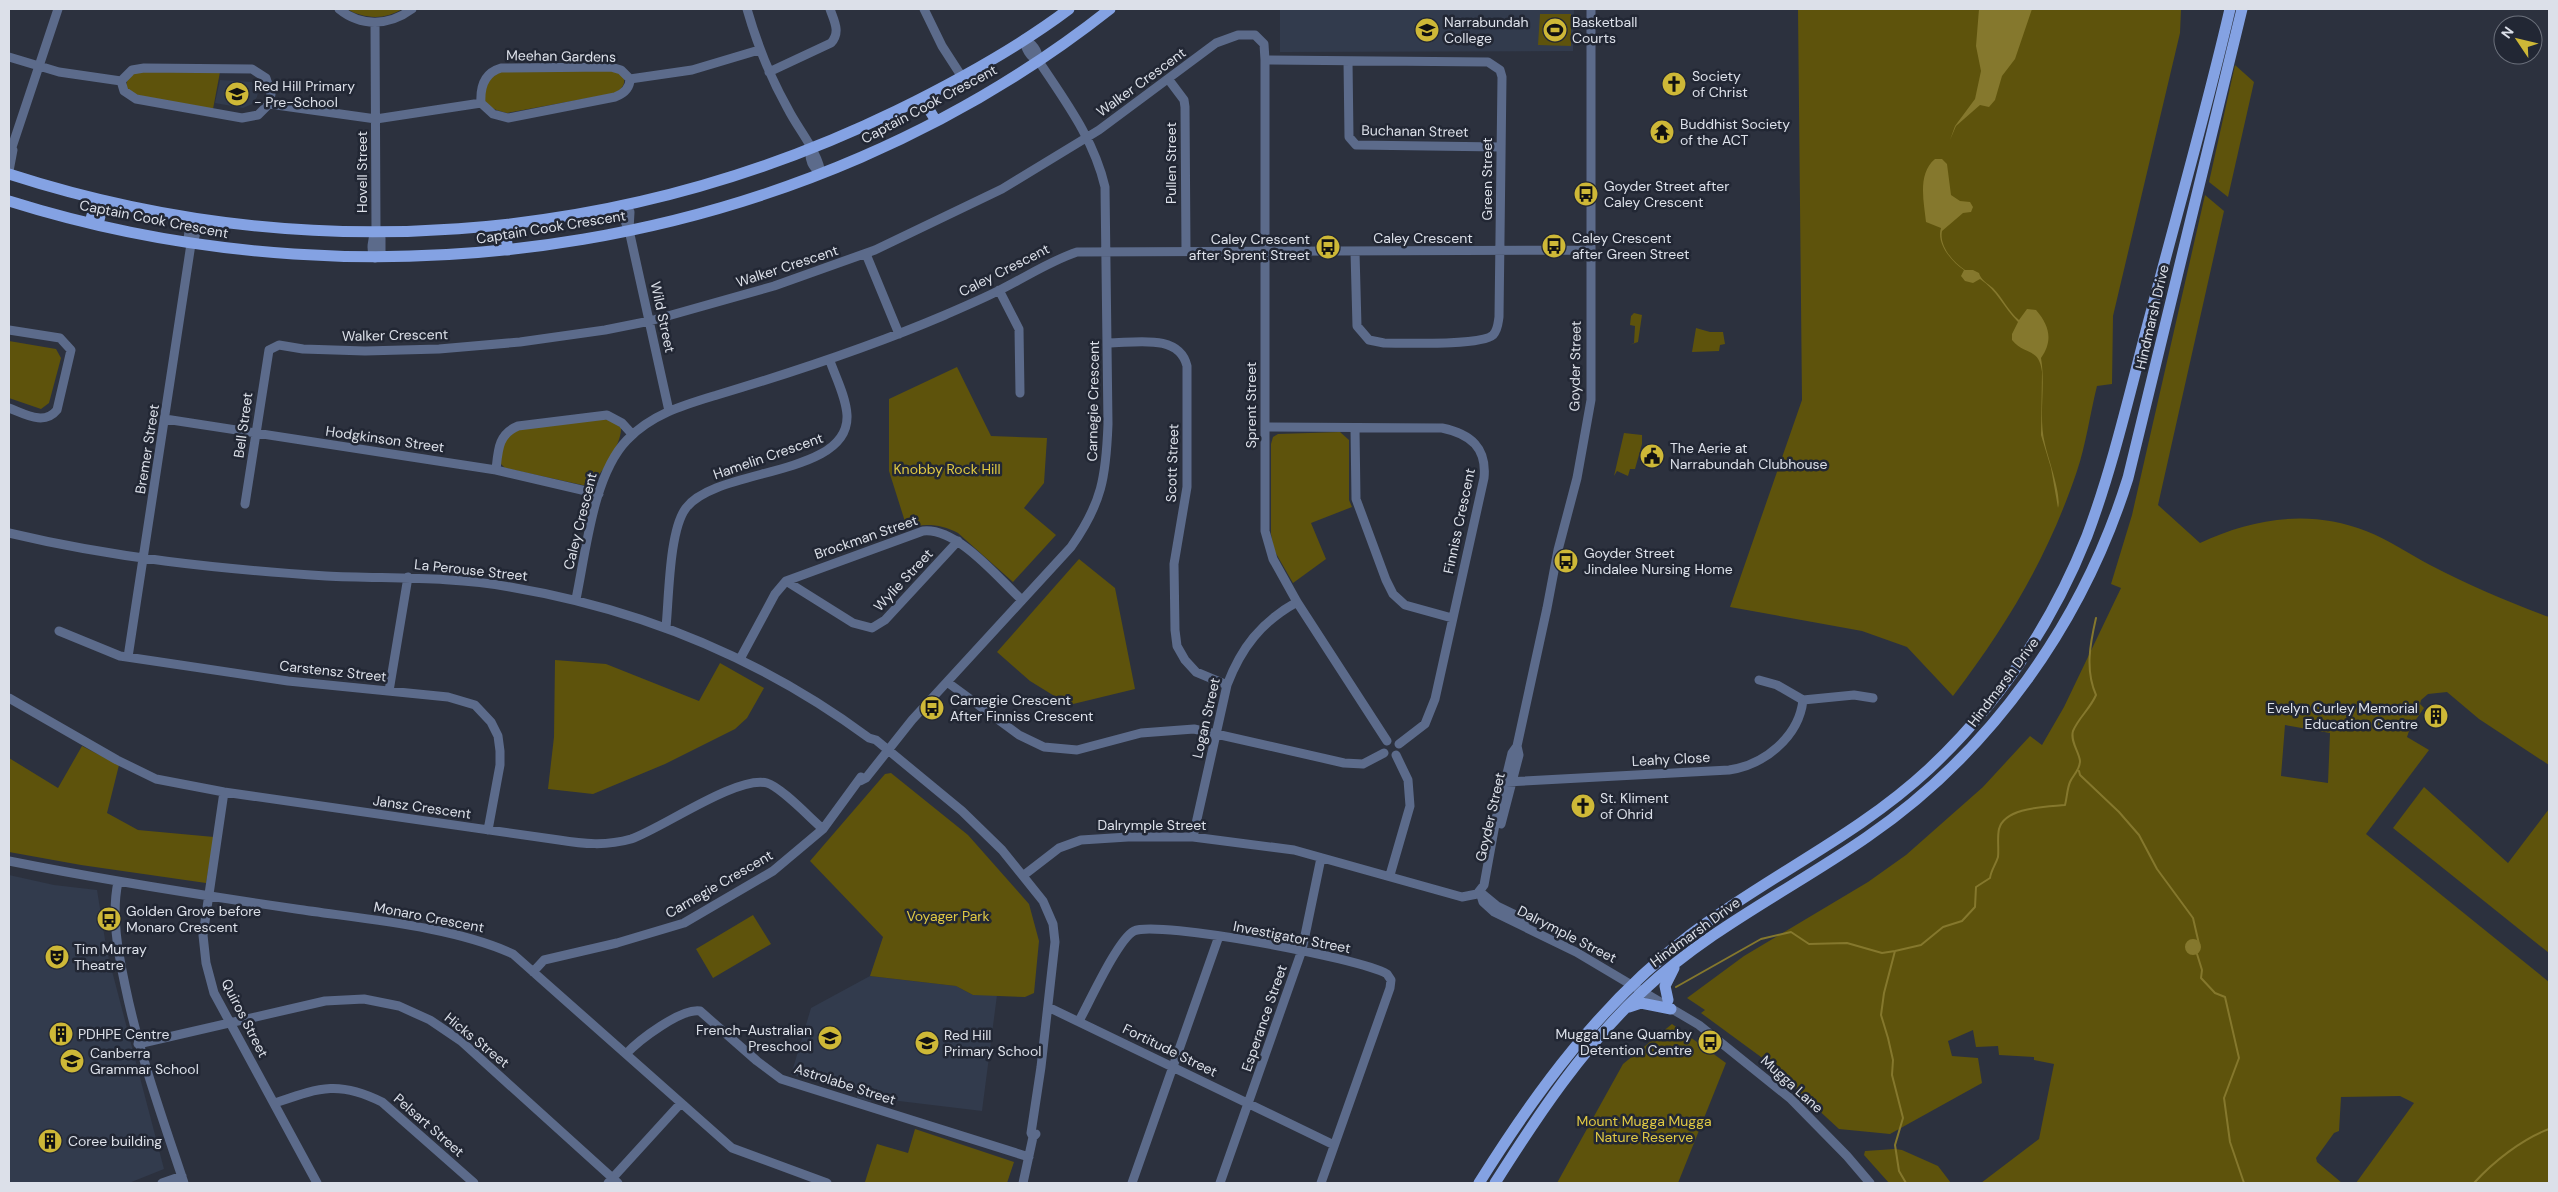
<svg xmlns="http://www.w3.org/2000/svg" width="2558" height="1192" viewBox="0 0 2558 1192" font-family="'DM Sans',sans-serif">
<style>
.built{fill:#323b4d}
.green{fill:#5e530c;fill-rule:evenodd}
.water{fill:#85782d}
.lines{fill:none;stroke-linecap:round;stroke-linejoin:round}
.stream{stroke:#85782d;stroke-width:2}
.minor{stroke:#5c6b8b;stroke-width:9}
.major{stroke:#84a2e3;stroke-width:11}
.labels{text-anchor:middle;stroke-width:5;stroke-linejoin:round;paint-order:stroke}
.poi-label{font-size:14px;fill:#dce0e9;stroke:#222734;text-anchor:start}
.street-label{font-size:14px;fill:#dce0e9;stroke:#222734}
.park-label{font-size:14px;fill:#e1ca44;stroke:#222734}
</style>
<rect width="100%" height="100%" fill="#2c313e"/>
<path class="built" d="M1280,9H1574L1573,51L1280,52Z
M220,80L252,82L258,92L257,97L252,104L243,108L215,103Z
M9,875L54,885L97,890L107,952L164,1169L129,1183H9Z
M870,976L956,986L973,995H997L982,1111L874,1098L870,1102L857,1098V1093L803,1075L800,1077L791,1075L811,1008Z"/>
<path class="green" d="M347,9H402C385,20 364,19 347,9Z
M1798,9H2181L2180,33L2113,316L2112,384L2097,386C2090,414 2086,444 2077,471C2048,557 2007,625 1953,696L1907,647L1862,631L1730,607L1802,400Z
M1540,14H1571V46L1538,45Z
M2235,65L2254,82L2228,197L2209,182Z
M613,70L623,75C626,84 623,87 616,93L507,113C476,107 479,89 498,71Z
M138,71L220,72L213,109L136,95L130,92L126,86L128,77Z
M2205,195L2224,211L2158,505L2200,543C2253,518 2310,509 2366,531C2389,540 2409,554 2430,565C2469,585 2508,602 2549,617V765L2479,719L2447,692L2428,694L2421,700L2420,704L2424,708L2410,728L2407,737L2429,750L2366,834L2549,982V1183H2356L2414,1103L2400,1096L2341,1097L2339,1131L2334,1133L2316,1158L2317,1162L2342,1183H1981L2039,1139L2054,1064L2034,1060V1057L1999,1055L1998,1046L1976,1047L1973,1030L1948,1041L1952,1056L1978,1058L1982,1083L1890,1134L1839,1129L1761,1057L1701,1013L1705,1010L1687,998L1744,956L1868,882L1906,855L1983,787L2030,736L2042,745L2064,707L2121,588L2111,584L2132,515ZM2285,725L2330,733L2328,783L2281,776Z
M1634,313L1642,315L1638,342L1629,345L1634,343L1635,326L1630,325L1631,316Z
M1696,328L1710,332H1723L1725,344L1720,345L1719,351L1692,352Z
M9,341L56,349L61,358L49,403L41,409L9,398Z
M957,367L991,436L1047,438L1044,483L1024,508L1056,535L1013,582L958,533C941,524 925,523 907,528L889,471V399Z
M604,419L613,421L621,428C622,443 600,479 587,486L505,468L499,462L503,443L517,429Z
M1340,432L1349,440V500L1352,507L1311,523L1326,559L1293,583L1274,550L1271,534V444L1273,437L1278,434Z
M1624,433L1642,435V444L1635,469H1630L1628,476L1617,471L1614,476Z
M1079,559L1115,588L1135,689L1069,705L1030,681L997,652Z
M555,660L606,664L699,701L720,663L764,688L747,718L735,729L665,764L593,794L548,789L554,737Z
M82,746L119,765L107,813L138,830L214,837L206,883L81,865L9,852V758L58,788Z
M891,773L968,835L1029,904L1039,941L1034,993L1025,997L973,995L956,986L870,976L883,937L810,861L885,774Z
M2424,787L2508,863L2549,809V953L2393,828Z
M753,915L771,944L713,978L696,949Z
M1672,1024L1726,1063L1678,1183H1557L1623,1064Z
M915,1129L1014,1162L1007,1183L865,1182L877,1144L908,1153Z
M1895,1149L1902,1150L1938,1166L1951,1183H1889L1864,1155L1865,1151Z"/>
<path class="water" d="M1979,9H2032L2015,59L2002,76L1995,100L1989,107L1980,105L1956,126L1950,140L1955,126L1975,99L1981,71L1976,46Z
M1935,159H1942L1947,164L1951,195L1960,201L1970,202L1973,207L1971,212L1963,213L1942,231C1939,246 1953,262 1965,270H1973L1979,273C1981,280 1987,283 1993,288C2003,298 2008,311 2019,320L2027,309L2036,310C2050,326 2053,341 2041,358C2046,387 2038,416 2045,444C2048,458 2062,496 2058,508L2051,468L2041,435L2042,372C2039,347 2025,356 2012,340V334L2018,322C2004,308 1997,290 1980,279L1973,283L1965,281L1961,276L1964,270C1952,262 1936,244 1941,228L1926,222C1924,202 1917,174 1935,159Z
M2185 947a8 8 0 1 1 16 0a8 8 0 1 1-16 0Z"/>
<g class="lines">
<path class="stream" d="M2079,771L2080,775L2119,812L2139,835L2157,869L2193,918L2199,944
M1895,951L1884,993L1881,1015L1888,1038L1893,1060L1892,1075L1903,1118L1895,1145L1899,1171L1906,1183
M2197,954L2202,970L2201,978L2215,993L2225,997L2239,1058L2224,1098L2230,1142L2244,1183
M1676,987L1761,939L1791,932L1809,944L1847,943L1882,953L1895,951L1921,945L1943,927L1962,921L1975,907L1976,887L1990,878C1991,870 1996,864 1998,857C1999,848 1997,838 1999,829C2005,807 2046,807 2065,805C2067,798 2067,789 2070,782C2073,775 2080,770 2080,761C2079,752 2070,741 2073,731C2079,717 2090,709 2096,695C2085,670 2090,644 2096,618
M2474,1183C2493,1162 2522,1139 2549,1129"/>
<path class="minor" d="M339,9C361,27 389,26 412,9
M747,9C757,44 770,77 788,109C798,129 819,153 821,174
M924,9L942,46L962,77
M375,23L376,231C372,239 370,251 375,258L381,254V238L376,231
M1024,39C1032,43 1039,51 1038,60
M9,57L59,72L121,81L132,70L144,68L252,69L266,78L271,94L269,104L376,119L481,103C480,87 484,73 501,68L611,67L621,70L630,79C630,89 623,94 615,97L508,118L493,114L481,103
M1265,60L1488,62L1500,70L1502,77L1499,317C1498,323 1498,330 1493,335C1481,346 1404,343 1384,343L1369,340L1357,326L1355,252
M1348,61L1349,137L1356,145L1500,147
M769,72L831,43C841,32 834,21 830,9
M630,79L692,70L759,50
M1169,80L1184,100L1185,107L1186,251
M121,81L124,91L136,99L242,118L258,115L269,104
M810,149C809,161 812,166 821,174
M9,156L58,9
M9,171L13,150
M624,205L622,215L629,230L669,411
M624,205L630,212L629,230
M191,244L188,239L190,223L194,220
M866,254L899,334
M999,290L1019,329L1020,393
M9,330L60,338L71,350L57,410C44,426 25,414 9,408
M1108,343C1135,343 1179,333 1187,366V487L1174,564L1175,630L1177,646L1185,660L1196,672L1227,685
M269,350L279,345L303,349L365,351L439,349L520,342L605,330L650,321L774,286L875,250L1002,189L1099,130L1216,43L1238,35H1255L1264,44L1265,60V531L1273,559L1297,602L1387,741
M165,419L496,470L599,494
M1265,427L1442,428C1471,434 1487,448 1484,478L1435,699L1425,724L1399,744
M1355,429L1356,499L1386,580L1393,594L1405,605L1452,618
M496,470C498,451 498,434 518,426L607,415L622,423L632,434
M245,504L269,350
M9,533C114,558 219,569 326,576C388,579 449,576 510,587C641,609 762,659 869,738L876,740L962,811L1002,850L1043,901L1053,924L1055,942L1041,1067L1031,1133L1033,1137
M786,581L853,623L872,628L885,620L958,541
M576,599C586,552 593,475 627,440C652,414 684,405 717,395C794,372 870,347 945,315C963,307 982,299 1000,290C1026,277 1050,261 1077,252L1591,250
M666,627C669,598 669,530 686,508C717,467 850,477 847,415C846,397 836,378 830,361
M59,631L120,656L288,681L448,697L475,705L491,722L498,736L500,751V765L488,830
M128,657L191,244C196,238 198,227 194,220
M740,659L775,594L786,581L923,531C957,527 998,578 1022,600
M1759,680L1777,685L1803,700
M947,682L1019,735L1044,747L1077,750L1141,733L1194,729L1344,763L1363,764L1384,753
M389,691L408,577
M9,698L117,760L156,779L224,792L559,840C583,844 607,846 631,839C661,829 737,775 767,783C781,787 810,818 823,829
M1803,700L1854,695L1873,698
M860,781L866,778L912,720L1071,547C1102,503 1106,477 1108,424L1105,187C1094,139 1065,101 1038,60C1030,58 1025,48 1024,39
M1506,782L1729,770C1764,765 1799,737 1803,700
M224,792L203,935L206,963L214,993L317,1183
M1501,824L1519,755L1517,746
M1193,837L1227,685C1241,648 1261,622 1297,602
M9,861C104,880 200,895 296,909C363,919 452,926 513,954L732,1148L827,1183
M1024,875L1059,848L1081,840L1128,837H1193L1294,850L1462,897L1477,894L1484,885L1496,819L1512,753L1517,746L1547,608L1558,550L1577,478L1591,400V9
M1390,875L1410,806L1408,780L1396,755
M118,882C111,915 118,952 125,985C139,1053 162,1117 184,1183
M1480,892L1483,902L1494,912L1576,952L1699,1025L1791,1099L1847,1156L1870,1183
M1480,892L1497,906L1526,920
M533,972L544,960L617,943L684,923L773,871L823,829L861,777
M1048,1007L1334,1145
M1079,1021C1089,1003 1118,939 1134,931C1157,920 1360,958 1387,974L1391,980L1390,988L1321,1183
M138,1044L325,1001L364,999L399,1006L430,1020L461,1041L618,1183
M626,1054C639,1040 681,1008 700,1011L757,1061L781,1079L1029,1157
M275,1103C319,1088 338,1080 382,1102L474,1183
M162,1183L182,1176
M608,1183L681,1103
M1023,1183L1033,1137L1036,1134
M1132,1183L1219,936
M1220,1183L1302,950L1321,858"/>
<path class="major" d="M922,98L936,121
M9,174C303,269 618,246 896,111C955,82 1016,49 1069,9
M9,201C378,317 804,251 1110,9
M90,223L96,200
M98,225L103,202
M504,225L508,250
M1668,1000L1665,986L1674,968
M1629,1007L1641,1003L1671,1009
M1479,1183C1537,1090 1602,1002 1690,935C1768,876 1857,836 1929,769C1998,704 2052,624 2087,536C2115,461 2132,382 2153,305C2179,206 2207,108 2230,9
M1495,1183C1538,1115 1583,1047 1643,991C1710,928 1792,889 1867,837C1991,752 2083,622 2128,478L2242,9"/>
</g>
<defs>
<symbol id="school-disc" viewBox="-11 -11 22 22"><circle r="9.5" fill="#ceb837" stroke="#222734"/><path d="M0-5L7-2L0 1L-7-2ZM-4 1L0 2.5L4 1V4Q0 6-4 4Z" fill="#111"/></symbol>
<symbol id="stadium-disc" viewBox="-11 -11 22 22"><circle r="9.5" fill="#ceb837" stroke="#222734"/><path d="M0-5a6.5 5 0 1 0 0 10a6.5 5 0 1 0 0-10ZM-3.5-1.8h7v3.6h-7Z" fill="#111"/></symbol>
<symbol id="church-disc" viewBox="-11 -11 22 22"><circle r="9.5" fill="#ceb837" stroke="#222734"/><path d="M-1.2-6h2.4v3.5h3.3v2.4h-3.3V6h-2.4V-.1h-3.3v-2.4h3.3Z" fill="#111"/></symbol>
<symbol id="temple-disc" viewBox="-11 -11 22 22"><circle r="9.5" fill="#ceb837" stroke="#222734"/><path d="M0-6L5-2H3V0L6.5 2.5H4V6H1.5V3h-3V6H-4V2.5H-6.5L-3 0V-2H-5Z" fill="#111"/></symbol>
<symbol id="bus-disc" viewBox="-11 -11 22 22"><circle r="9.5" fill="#ceb837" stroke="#222734"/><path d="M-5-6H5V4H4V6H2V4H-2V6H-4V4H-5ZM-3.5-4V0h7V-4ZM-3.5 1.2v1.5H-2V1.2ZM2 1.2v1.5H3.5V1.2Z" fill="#111"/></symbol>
<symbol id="civic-disc" viewBox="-11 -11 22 22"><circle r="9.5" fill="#ceb837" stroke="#222734"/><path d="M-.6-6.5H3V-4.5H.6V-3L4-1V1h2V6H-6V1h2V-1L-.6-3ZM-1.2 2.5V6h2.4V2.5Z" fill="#111"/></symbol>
<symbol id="building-disc" viewBox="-11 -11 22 22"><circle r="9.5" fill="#ceb837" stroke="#222734"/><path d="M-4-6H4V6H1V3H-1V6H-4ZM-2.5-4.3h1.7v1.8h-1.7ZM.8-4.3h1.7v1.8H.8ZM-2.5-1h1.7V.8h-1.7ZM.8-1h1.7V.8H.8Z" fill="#111"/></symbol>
<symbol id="theatre-disc" viewBox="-11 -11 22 22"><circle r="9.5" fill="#ceb837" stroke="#222734"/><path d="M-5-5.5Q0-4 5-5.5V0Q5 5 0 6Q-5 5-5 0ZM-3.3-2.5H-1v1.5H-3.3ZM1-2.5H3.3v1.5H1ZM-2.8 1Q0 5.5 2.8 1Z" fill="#111"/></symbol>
</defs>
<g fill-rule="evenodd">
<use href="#school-disc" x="1413" y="16" width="28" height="28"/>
<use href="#stadium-disc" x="1541" y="16" width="28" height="28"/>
<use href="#church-disc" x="1660" y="70" width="28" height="28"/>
<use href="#school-disc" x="223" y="80" width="28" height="28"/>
<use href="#temple-disc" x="1648" y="118" width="28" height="28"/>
<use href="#bus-disc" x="1572" y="180" width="28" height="28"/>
<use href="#bus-disc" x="1540" y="232" width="28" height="28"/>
<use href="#bus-disc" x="1314" y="233" width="28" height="28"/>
<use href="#civic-disc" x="1638" y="442" width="28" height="28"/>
<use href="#bus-disc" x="1552" y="547" width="28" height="28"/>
<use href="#bus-disc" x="918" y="694" width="28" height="28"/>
<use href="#building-disc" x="2422" y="702" width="28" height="28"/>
<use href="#church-disc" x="1569" y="792" width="28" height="28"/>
<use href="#bus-disc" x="95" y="905" width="28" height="28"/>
<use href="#theatre-disc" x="43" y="943" width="28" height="28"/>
<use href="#building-disc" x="47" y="1020" width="28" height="28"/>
<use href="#school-disc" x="816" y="1024" width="28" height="28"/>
<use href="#bus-disc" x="1696" y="1028" width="28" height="28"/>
<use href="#school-disc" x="913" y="1029" width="28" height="28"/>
<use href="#school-disc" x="58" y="1047" width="28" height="28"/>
<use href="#building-disc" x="36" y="1127" width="28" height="28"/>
</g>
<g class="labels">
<g class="poi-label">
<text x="1444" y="27">Narrabundah<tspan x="1444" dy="16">College</tspan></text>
<text x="1572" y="27">Basketball<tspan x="1572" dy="16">Courts</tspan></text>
<text x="1692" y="81">Society<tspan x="1692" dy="16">of Christ</tspan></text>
<text x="254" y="91">Red Hill Primary<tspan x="254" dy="16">- Pre-School</tspan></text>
<text x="1680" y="129">Buddhist Society<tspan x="1680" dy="16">of the ACT</tspan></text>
<text x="1604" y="191">Goyder Street after<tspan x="1604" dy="16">Caley Crescent</tspan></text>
<text x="1572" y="243">Caley Crescent<tspan x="1572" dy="16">after Green Street</tspan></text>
<text x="1310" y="244" text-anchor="end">Caley Crescent<tspan x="1310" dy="16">after Sprent Street</tspan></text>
<text x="1670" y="453">The Aerie at<tspan x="1670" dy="16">Narrabundah Clubhouse</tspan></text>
<text x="1584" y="558">Goyder Street<tspan x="1584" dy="16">Jindalee Nursing Home</tspan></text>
<text x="950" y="705">Carnegie Crescent<tspan x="950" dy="16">After Finniss Crescent</tspan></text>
<text x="2418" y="713" text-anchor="end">Evelyn Curley Memorial<tspan x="2418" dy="16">Education Centre</tspan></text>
<text x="1600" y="803">St. Kliment<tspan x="1600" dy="16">of Ohrid</tspan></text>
<text x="126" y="916">Golden Grove before<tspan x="126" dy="16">Monaro Crescent</tspan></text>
<text x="74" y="954">Tim Murray<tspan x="74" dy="16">Theatre</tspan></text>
<text x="812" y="1035" text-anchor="end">French-Australian<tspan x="812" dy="16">Preschool</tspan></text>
<text x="78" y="1039">PDHPE Centre</text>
<text x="1692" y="1039" text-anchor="end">Mugga Lane Quamby<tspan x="1692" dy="16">Detention Centre</tspan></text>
<text x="944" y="1040">Red Hill<tspan x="944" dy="16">Primary School</tspan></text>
<text x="90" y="1058">Canberra<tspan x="90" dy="16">Grammar School</tspan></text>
<text x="68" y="1146">Coree building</text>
</g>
<g class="street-label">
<text transform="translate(561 56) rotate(1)" y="5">Meehan Gardens</text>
<text transform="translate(1141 82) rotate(-36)" y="5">Walker Crescent</text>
<text transform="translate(929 104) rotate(-28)" y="5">Captain Cook Crescent</text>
<text transform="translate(1415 131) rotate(1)" y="5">Buchanan Street</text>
<text transform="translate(1171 163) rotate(-90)" y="5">Pullen Street</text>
<text transform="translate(362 172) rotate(-90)" y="5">Hovell Street</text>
<text transform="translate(1487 179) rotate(-90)" y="5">Green Street</text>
<text transform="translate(154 219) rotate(11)" y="5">Captain Cook Crescent</text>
<text transform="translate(551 227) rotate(-9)" y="5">Captain Cook Crescent</text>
<text x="1423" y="243">Caley Crescent</text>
<text transform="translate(787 266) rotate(-18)" y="5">Walker Crescent</text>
<text transform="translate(1004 270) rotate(-27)" y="5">Caley Crescent</text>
<text transform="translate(663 317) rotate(78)" y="5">Wild Street</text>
<text transform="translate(2152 317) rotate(-77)" y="5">Hindmarsh Drive</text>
<text transform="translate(395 335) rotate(-1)" y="5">Walker Crescent</text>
<text transform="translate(1575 366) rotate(-89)" y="5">Goyder Street</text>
<text transform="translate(1093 401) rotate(-89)" y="5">Carnegie Crescent</text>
<text transform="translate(1251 405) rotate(-90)" y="5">Sprent Street</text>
<text transform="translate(243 425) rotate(-82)" y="5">Bell Street</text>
<text transform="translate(385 439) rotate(8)" y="5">Hodgkinson Street</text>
<text transform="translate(147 449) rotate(-81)" y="5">Bremer Street</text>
<text transform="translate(768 456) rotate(-19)" y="5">Hamelin Crescent</text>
<text transform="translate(1172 463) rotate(-88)" y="5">Scott Street</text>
<text transform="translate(580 521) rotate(-76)" y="5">Caley Crescent</text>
<text transform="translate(1459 521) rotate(-78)" y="5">Finniss Crescent</text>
<text transform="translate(866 537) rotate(-19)" y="5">Brockman Street</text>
<text transform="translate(471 570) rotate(6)" y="5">La Perouse Street</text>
<text transform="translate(903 580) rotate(-47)" y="5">Wylie Street</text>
<text transform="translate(333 671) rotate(6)" y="5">Carstensz Street</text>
<text transform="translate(2003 682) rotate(-53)" y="5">Hindmarsh Drive</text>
<text transform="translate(1206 718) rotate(-77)" y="5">Logan Street</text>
<text transform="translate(1671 759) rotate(-3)" y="5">Leahy Close</text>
<text transform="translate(422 807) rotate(8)" y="5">Jansz Crescent</text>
<text transform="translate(1490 817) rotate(-77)" y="5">Goyder Street</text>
<text x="1152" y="830">Dalrymple Street</text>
<text transform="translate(719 884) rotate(-30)" y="5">Carnegie Crescent</text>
<text transform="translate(429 917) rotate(11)" y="5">Monaro Crescent</text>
<text transform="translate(1695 932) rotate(-36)" y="5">Hindmarsh Drive</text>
<text transform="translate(1567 934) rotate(27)" y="5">Dalrymple Street</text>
<text transform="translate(1292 937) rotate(11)" y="5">Investigator Street</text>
<text transform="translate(245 1018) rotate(63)" y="5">Quiros Street</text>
<text transform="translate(1264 1018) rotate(-71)" y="5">Esperance Street</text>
<text transform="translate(477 1040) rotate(39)" y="5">Hicks Street</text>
<text transform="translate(1170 1050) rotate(26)" y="5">Fortitude Street</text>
<text transform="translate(845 1084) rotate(18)" y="5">Astrolabe Street</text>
<text transform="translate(1792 1084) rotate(42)" y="5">Mugga Lane</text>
<text transform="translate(429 1125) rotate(41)" y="5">Pelsart Street</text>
</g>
<g class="park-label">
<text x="947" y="474">Knobby Rock Hill</text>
<text x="948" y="921">Voyager Park</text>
<text x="1644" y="1126">Mount Mugga Mugga<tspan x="1644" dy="16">Nature Reserve</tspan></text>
</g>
</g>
<rect width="2558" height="1192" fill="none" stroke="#dce0e9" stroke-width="20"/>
<g transform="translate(2518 40) rotate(305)"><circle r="24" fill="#222734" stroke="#6c717c"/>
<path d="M0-4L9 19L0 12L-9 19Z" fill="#ceb837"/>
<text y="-8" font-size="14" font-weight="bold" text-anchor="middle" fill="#dce0e9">N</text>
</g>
</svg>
